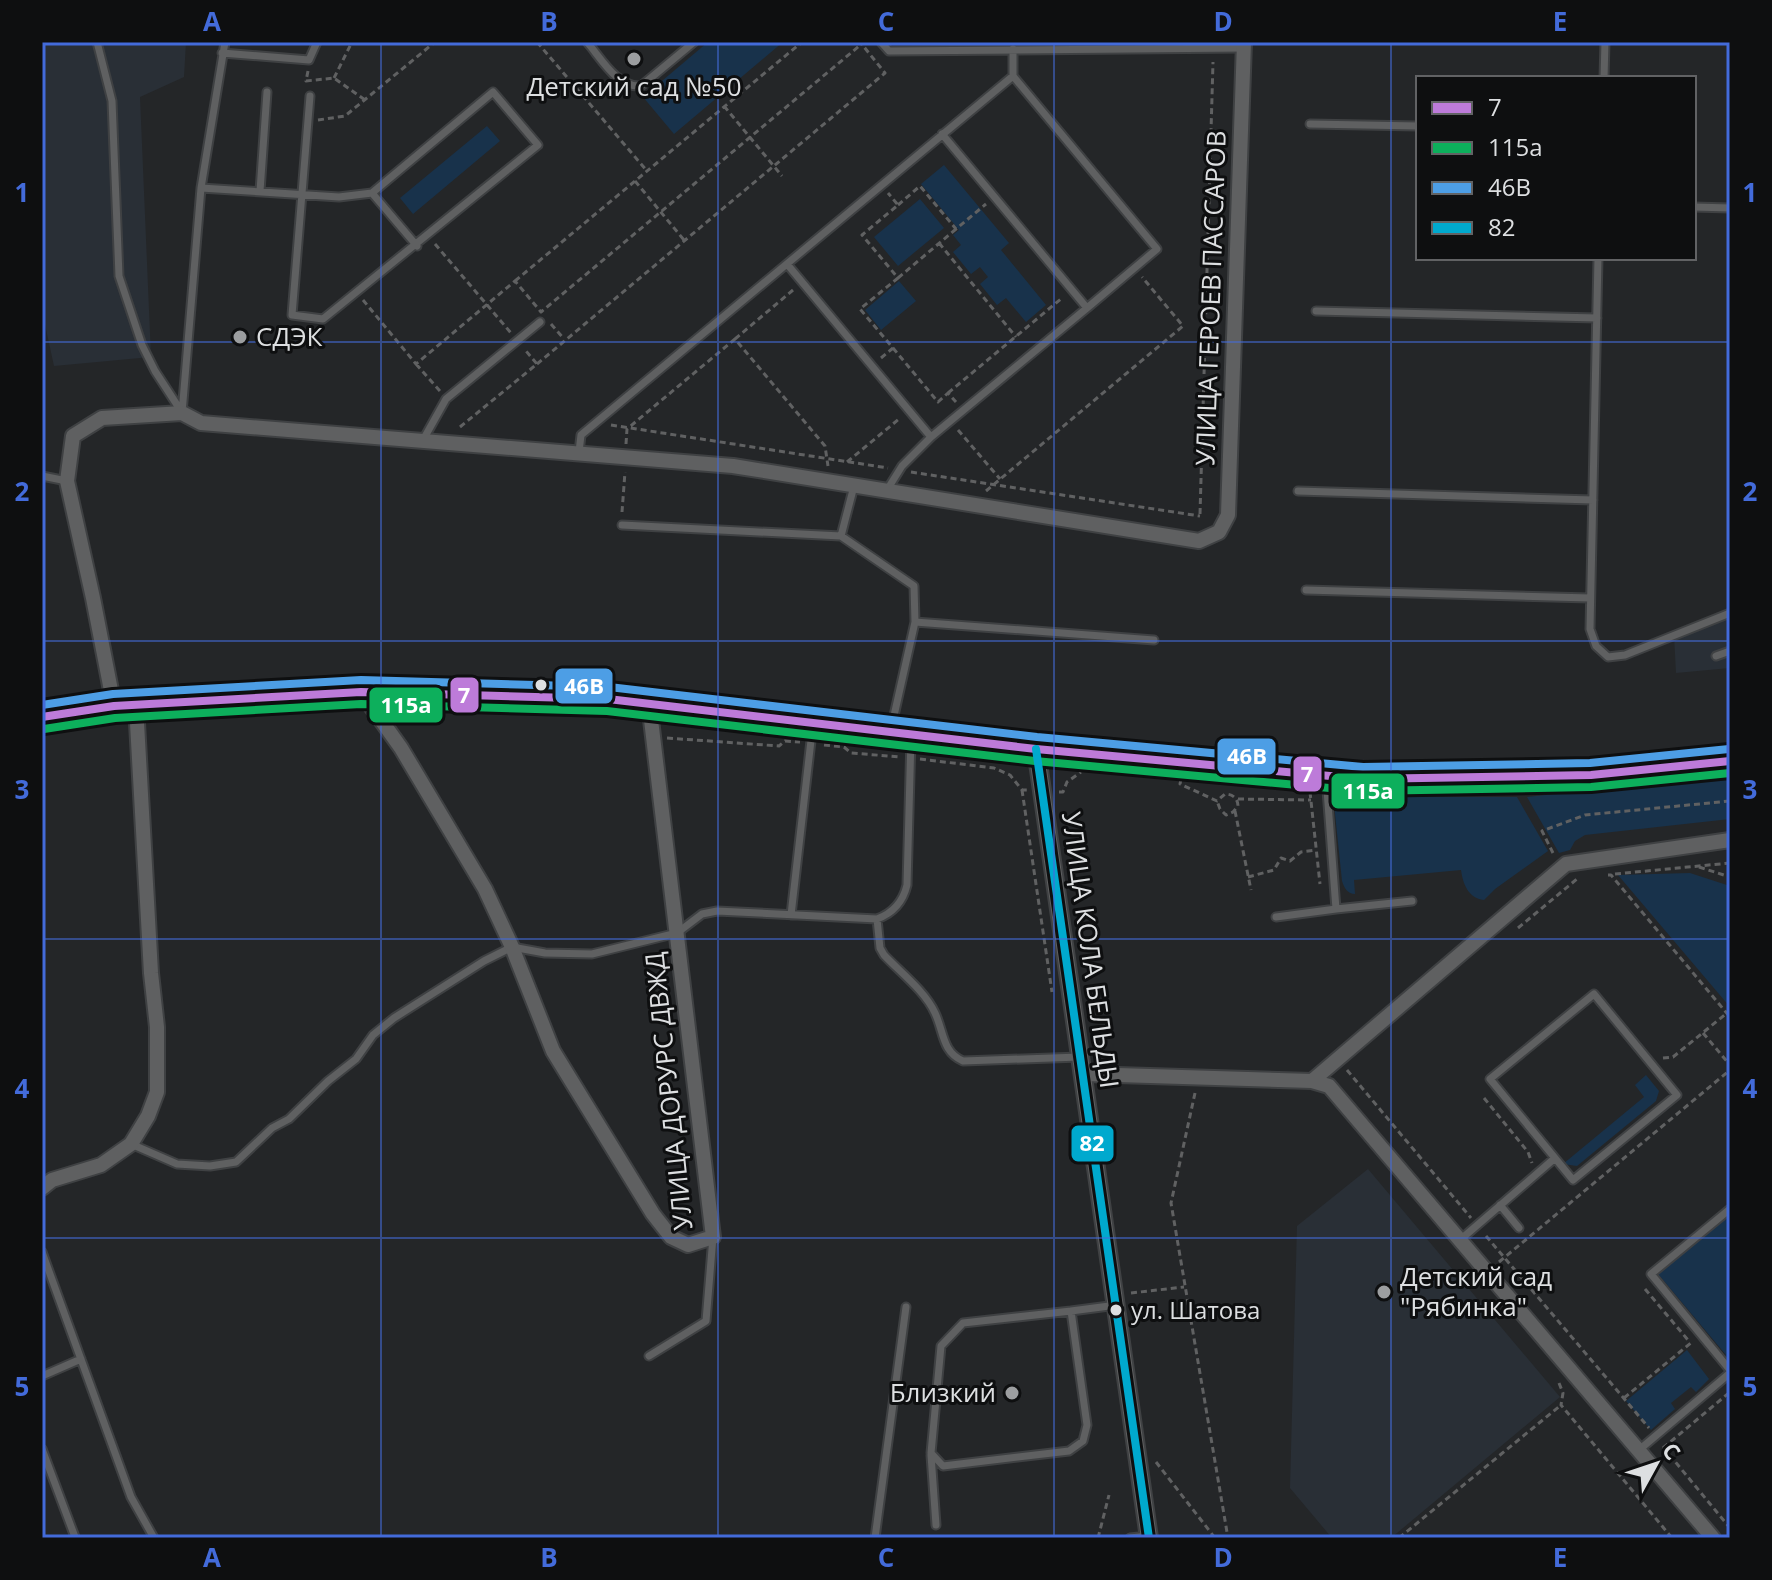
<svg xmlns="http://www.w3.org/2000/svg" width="1772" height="1580" viewBox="0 0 1772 1580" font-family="'Open Sans',sans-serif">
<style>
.built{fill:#292f36}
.green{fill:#18324b}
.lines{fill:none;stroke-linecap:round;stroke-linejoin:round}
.service-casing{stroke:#3f4143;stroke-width:11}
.minor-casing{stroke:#3f4143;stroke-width:18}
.tertiary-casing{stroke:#3f4143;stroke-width:20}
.secondary-casing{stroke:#3f4143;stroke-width:22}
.path{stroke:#606162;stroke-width:3;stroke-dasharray:6 4;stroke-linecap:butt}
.service{stroke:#5f6061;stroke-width:7}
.minor{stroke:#5f6061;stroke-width:14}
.tertiary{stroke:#5f6061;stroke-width:16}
.secondary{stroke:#595d60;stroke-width:18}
.bus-1-casing{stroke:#0e0f10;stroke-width:14}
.bus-2-casing{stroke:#0e0f10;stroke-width:14}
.bus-3-casing{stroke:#0e0f10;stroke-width:14}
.bus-4-casing{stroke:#0e0f10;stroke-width:14}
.bus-1{stroke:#bd7bd9;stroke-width:8}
.bus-2{stroke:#0daf5c;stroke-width:8}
.bus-3{stroke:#4d9ee5;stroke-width:8}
.bus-4{stroke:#00a9ce;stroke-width:8}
.grid{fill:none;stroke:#436bda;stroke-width:2;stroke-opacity:0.55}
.poi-dot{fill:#9c9ea0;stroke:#0e0f10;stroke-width:3}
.bus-dot{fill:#dddfe1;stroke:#0e0f10;stroke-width:3}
.labels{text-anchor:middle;stroke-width:6;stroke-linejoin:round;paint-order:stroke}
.bus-label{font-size:24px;fill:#dddfe1;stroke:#0e0f10;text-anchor:start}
.poi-label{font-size:26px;fill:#dddfe1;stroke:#0e0f10;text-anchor:start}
.street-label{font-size:26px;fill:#dddfe1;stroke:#0e0f10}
.line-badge{stroke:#0e0f10;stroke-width:3}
.badge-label{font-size:22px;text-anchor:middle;font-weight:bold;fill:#fff}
.neatline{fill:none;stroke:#436bda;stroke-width:3}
.grid-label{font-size:26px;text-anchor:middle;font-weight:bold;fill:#436bda}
</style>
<rect width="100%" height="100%" fill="#242628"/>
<path class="built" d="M42,42H186L184,77L140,97L151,357L54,366L42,311Z
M1730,616V668L1676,673L1674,635Z
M1368,1169L1560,1397L1391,1538H1332L1290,1488L1297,1226Z"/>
<path class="green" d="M708,42H783L674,134L643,97Z
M487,126L500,141L413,214L400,198Z
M944,165L1009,243L1001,250L1046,305L1026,322L1006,298L997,305L980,284L988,277L980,267L971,274L953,252L961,245L953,235L959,230L921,184Z
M920,199L944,228L898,266L874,237Z
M899,281L916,301L881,330L865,310Z
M1730,775V819L1585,835L1575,841L1570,850L1559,853L1527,797Z
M1351,797H1517L1548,851L1495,889L1484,900C1468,898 1463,884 1461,870L1354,880L1355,894C1348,894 1344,888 1342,881L1334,804L1338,798Z
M1690,873L1730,886V1007L1618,875Z
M1646,1075L1659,1091L1656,1101L1577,1166L1563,1164L1644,1097L1635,1085Z
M1730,1214V1358L1724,1357L1726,1355L1658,1274Z
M1687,1350L1709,1379L1696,1392L1691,1387L1671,1403L1675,1409L1651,1430L1626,1401Z"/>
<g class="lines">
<defs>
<path id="service" d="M97,42L112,101L119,276L142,345L155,371L181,411
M587,42C601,58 617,88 641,86L694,42
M881,42L889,51L1244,48
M1013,49V76L1157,249L1087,308
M222,53L309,60L317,42
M1604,78L1605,42
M1310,124L1418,126
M201,188L339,197L372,193L493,92L538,145L323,319L292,315L310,96
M260,191L267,92
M372,193L417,246
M1694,207L1730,208
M1598,258L1590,629L1596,646L1608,657L1625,655L1730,613
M787,264L931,437
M1316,311L1597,318
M182,413L201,188L225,42
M423,440L446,399L540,322
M579,452L581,435L1013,76
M42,476L67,481
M887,490L902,466L931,437L1087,308L942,134
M1298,491L1593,500
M622,525L841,536L914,586L915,622L891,729
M841,536L854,486
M1306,590L1590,598
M915,622L1154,640
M1716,656L1730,651
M1326,777L1336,909L1412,901
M791,915L813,723
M1276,917L1336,909
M877,919L880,948L884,955C900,972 925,991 935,1013C944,1032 942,1052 963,1061L1080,1057
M1594,994L1677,1095L1573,1180L1490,1079Z
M131,1144L177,1164L210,1166L236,1162L272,1128L289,1119L328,1081L356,1059L373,1035L394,1018L484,961L512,947L545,953L592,954L677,933L702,914L717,911L877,919C893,913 903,902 907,885L911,737
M1500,1205L1519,1228
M1730,1209L1651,1274L1730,1370
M1460,1240L1555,1158
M42,1252L131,1497L154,1538
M1071,1311L1087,1425L1083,1441L1069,1451L943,1466L931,1453L941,1346L963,1323Z
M1071,1311L1117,1305
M649,1356L706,1321L713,1237
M42,1376L81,1359
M42,1449L75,1537
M1639,1450L1730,1373
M931,1455L936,1525
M875,1538L906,1307
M1130,1538L1148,1536"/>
<path id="minor" d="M361,692L401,748L485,889L512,947L553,1051L653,1214L671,1237L688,1245L713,1237L649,703
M114,706L93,598L67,481L73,436L102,418L182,413L201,423L733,466L1199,541L1219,532L1228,515L1244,42
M1085,1074L1312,1081L1329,1086L1713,1538
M1312,1081L1566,864L1730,840
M42,1188L52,1180L101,1165L131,1144L148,1116L157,1092V1027L151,973L136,705"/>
<path id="tertiary" d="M1036,749L1149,1538"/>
<path id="secondary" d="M42,717L114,706L361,692L608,699L1036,749L1363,779L1591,775L1730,761"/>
</defs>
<use href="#service" class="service-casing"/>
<use href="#minor" class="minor-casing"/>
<use href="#tertiary" class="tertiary-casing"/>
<use href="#secondary" class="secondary-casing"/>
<path class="path" d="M537,42L647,171
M308,71L306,81L334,78L365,100
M334,78L352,42
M724,106L782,176
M318,120L345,116L435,42
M635,181L684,240
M898,205L920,186L956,229L986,204
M939,243L1016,337
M435,244L511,333
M898,278L956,229
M515,281L802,42
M363,300L416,364L515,281L541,312L864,42
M551,324L564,339
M735,339L793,290
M893,348L938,402L948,393L956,402
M881,358L893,348L860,309L898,278L862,235L898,205L888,193
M416,364L440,391
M537,364L885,73L860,42
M948,393L1062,298
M611,425L888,468
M460,427L537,364L526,351
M958,430L1000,479
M626,444L627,429L735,339L825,446L828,466
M847,462L899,419
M911,472L1200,516
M986,491L1183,326L1142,277
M622,512L625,472
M1200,514L1213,62
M667,738L779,746L785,741L800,742
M824,745L844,747L851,753L901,757
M920,759L994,768L1010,775L1022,790H1028
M1181,779L1180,784L1217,801L1225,794C1232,794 1238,798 1238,806L1233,812L1226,815L1220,809L1217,801
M1022,790L1052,992
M1059,792H1063L1067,782L1081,772
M1310,792L1320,884
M1238,799L1311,800
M1235,811L1251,890
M1553,853L1542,831L1585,815L1730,801
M1699,867L1730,877
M1615,874L1730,863
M1608,875H1611L1730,1017
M1248,877L1274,870L1281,858L1290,861L1301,852L1316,850
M1518,928L1577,879
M1703,1033L1730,1065
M1663,1058L1673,1057L1727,1013
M1347,1070L1471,1218
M1195,1093L1171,1203L1228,1538
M1484,1098L1528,1152L1532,1163
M1486,1236L1649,1428
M1499,1262L1730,1070
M1645,1289L1688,1340
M1131,1293L1184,1287
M1559,1383L1563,1393L1561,1405L1672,1538
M1624,1398L1692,1342
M1663,1447L1730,1528
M1663,1448L1730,1392
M1156,1462L1215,1538
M1098,1538L1109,1495
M1399,1538L1561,1405"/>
<use href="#service" class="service"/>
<use href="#minor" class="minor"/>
<use href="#tertiary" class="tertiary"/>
<use href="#secondary" class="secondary"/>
<defs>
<path id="bus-1" d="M42,717L114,706L361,692L608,699L1036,749L1363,779L1591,775L1730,761"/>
<path id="bus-2" d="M44,729L115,718L361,704L607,711L1035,761L1362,791L1591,787L1730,773"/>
<path id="bus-3" d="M42,705L113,694L361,680L609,687L1037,737L1363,767L1590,763L1729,749"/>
<path id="bus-4" d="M1036,749L1149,1538"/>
</defs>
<use href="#bus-1" class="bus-1-casing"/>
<use href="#bus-2" class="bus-2-casing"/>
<use href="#bus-3" class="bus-3-casing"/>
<use href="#bus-4" class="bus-4-casing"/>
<use href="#bus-1" class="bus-1"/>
<use href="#bus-2" class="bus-2"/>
<use href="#bus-3" class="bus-3"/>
<use href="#bus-4" class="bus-4"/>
</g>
<path class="grid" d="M381,42V1538M718,42V1538M1054,42V1538M1391,42V1538M42,342H1730M42,641H1730M42,939H1730M42,1238H1730"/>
<g class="poi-dot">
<circle cx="634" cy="59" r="8"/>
<circle cx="240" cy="337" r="8"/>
<circle cx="1384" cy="1292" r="8"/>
<circle cx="1012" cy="1393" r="8"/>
</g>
<g class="bus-dot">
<circle cx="541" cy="685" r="7"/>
<circle cx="1116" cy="1310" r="7"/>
</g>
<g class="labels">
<g class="bus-label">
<text x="1131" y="1319">ул. Шатова</text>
</g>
<g class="poi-label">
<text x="634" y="96" text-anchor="middle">Детский сад №50</text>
<text x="256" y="346">СДЭК</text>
<text x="1400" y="1286">Детский сад<tspan x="1400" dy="30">"Рябинка"</tspan></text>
<text x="996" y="1402" text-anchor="end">Близкий</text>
</g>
<g class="street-label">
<text transform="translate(1211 298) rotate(-88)" y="9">УЛИЦА ГЕРОЕВ ПАССАРОВ</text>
<text transform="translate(1090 950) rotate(82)" y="9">УЛИЦА КОЛА БЕЛЬДЫ</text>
<text transform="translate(669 1091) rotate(-96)" y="9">УЛИЦА ДОРУРС ДВЖД</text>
</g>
</g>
<g class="line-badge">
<rect x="554" y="667" width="60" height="38" rx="8" fill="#4d9ee5"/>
<rect x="449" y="676" width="31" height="38" rx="8" fill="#bd7bd9"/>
<rect x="368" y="686" width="76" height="38" rx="8" fill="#0daf5c"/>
<rect x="1216" y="737" width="61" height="39" rx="8" fill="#4d9ee5"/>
<rect x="1292" y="755" width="31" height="38" rx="8" fill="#bd7bd9"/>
<rect x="1330" y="772" width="76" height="38" rx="8" fill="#0daf5c"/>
<rect x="1070" y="1124" width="45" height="39" rx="8" fill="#00a9ce"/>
</g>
<g class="badge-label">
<text x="584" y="694">46В</text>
<text x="464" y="703">7</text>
<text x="406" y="713">115а</text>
<text x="1247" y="764">46В</text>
<text x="1307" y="782">7</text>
<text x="1368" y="799">115а</text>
<text x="1092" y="1151">82</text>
</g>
<rect width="1772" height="1580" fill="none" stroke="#0e0f10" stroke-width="88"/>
<rect x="1416" y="76" width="280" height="184" fill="#0e0f10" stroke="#616264" stroke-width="2"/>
<rect x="1432" y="102" width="40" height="12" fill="#bd7bd9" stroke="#616264" stroke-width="2"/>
<text x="1488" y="116" font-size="24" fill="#dddfe1">7</text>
<rect x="1432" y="142" width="40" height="12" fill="#0daf5c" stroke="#616264" stroke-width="2"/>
<text x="1488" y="156" font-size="24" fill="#dddfe1">115а</text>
<rect x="1432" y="182" width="40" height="12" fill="#4d9ee5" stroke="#616264" stroke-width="2"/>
<text x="1488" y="196" font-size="24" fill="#dddfe1">46В</text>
<rect x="1432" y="222" width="40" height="12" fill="#00a9ce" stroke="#616264" stroke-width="2"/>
<text x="1488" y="236" font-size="24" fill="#dddfe1">82</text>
<g transform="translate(1656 1464) rotate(50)" stroke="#0e0f10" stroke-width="6" paint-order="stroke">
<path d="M0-6L14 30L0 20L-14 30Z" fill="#dddfe1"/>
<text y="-12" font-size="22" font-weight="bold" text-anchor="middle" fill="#dddfe1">С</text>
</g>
<rect x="44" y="44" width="1684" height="1492" class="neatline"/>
<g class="grid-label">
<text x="212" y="31">A</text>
<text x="549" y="31">B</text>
<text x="886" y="31">C</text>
<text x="1223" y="31">D</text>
<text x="1560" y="31">E</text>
<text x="22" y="202">1</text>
<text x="1750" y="202">1</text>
<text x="22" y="501">2</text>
<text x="1750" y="501">2</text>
<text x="22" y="799">3</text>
<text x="1750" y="799">3</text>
<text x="22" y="1098">4</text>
<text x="1750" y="1098">4</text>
<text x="22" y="1396">5</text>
<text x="1750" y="1396">5</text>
<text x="212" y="1567">A</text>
<text x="549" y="1567">B</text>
<text x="886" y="1567">C</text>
<text x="1223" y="1567">D</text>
<text x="1560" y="1567">E</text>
</g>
</svg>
